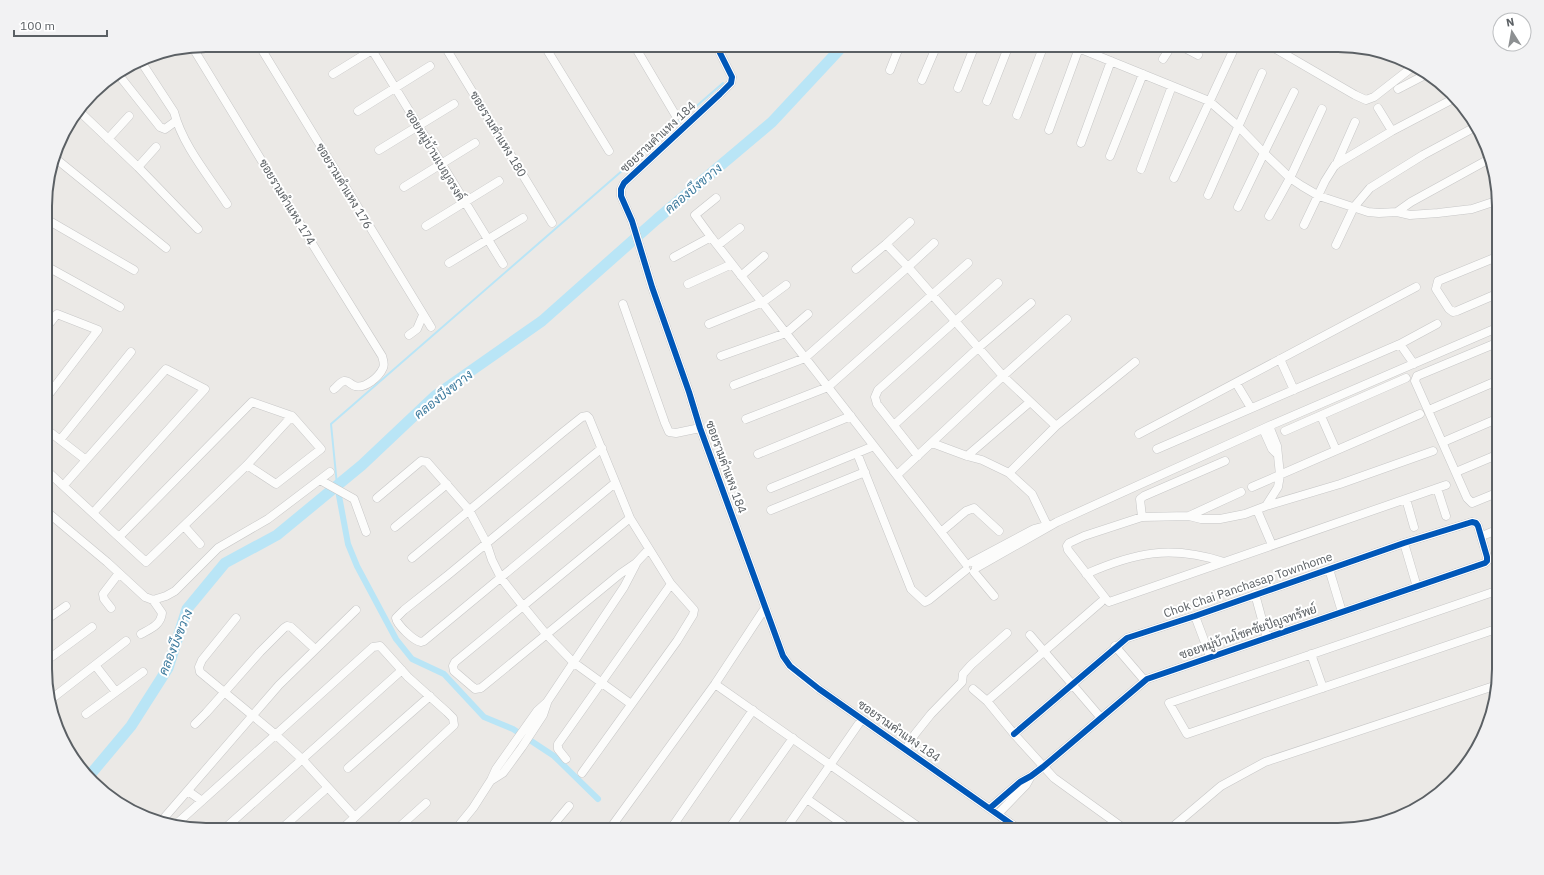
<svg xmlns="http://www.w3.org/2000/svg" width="1544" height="875" viewBox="0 0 1544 875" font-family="'IBM Plex Sans',Sarabun,sans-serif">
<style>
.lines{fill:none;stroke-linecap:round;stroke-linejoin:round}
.stream{stroke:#b9e5f6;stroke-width:2}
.canal{stroke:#b9e5f6;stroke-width:6}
.river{stroke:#b9e5f6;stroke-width:11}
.minor-casing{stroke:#c7c7c7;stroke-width:9}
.minor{stroke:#fcfcfb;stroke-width:8}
.cycleway-casing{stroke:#fff;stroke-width:8}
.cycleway{stroke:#0057b8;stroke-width:6}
.labels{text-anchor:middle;stroke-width:4;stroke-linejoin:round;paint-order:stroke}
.street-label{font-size:12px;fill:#5b6064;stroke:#fff}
.water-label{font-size:13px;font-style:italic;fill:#3c7a9d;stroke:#fff}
.rim{fill:none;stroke:#5b6064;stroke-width:2}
</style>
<rect width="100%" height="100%" fill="#ebe9e6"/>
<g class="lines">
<path class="stream" d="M337,485L331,424L723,83"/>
<path class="canal" d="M337,485L348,544L357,566L396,639L412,659L444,674L484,717L513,729L554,756L598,799"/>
<path class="river" d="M90,775L131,726L168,668L187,609L225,563L277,535L362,465L435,396L542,321L657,219L772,122L840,49L843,45"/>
<defs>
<path id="minor" d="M259,45L431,327
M369,45L503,264
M444,45L552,223
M544,45L609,151
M634,45L676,116
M716,45L732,77L731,83L720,94L624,183L621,189V196L632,221L652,287L689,392L700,428L783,656L790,666L819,689L1020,830
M1071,45L1209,101L1238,126L1264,153L1238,207
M1179,45L1198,55
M1269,45L1355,95L1366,100L1374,97L1415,65
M193,48L321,258L382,356C383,360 385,364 383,368C379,377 365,389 355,386C351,385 348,380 344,381C340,382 337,387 334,389
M1163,59L1172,45
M140,60L174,112C183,146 208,175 227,204
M890,70L900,45
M118,74L160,127L165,129L176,121
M333,74L380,45
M922,80L937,45
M958,88L975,45
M1398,89L1427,74
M1294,92L1264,153L1290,178L1302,186L1319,196L1368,212L1379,213L1397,212L1410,215L1438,213L1472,209L1499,200
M987,101L1009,45
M1378,108L1392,131
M81,109L103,85
M358,111L430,66
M80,112L138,167L198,229
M1017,115L1044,45
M1049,130L1079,48
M108,139L129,116
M1081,143L1111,61
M379,150L454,104
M1110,156L1143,74
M55,158L166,248
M1336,165L1355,122
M138,167L156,147
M1141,169L1172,86
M1174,178L1233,51
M404,187L475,143
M1208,195L1262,73
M716,198L695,215L711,237L966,564
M1397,212L1411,202L1491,158
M1269,216L1290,178L1322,109
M46,219L134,270
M1304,225L1325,181L1335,165L1392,131L1453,99
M426,226L499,181
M934,243L908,267L1003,376L1067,319
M718,245L740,228
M1336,245L1354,207L1370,188L1423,155L1477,126
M1499,256L1438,281L1436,289L1449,309L1453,312L1457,311L1499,293
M674,257L711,237
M449,263L523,218
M46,266L120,307
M856,269L886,244L910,222
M741,276L764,256
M688,284L732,264
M623,304L665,423L669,432L676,433L700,428
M709,324L763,302L786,285
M46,328L57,314L98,330L46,398
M409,335L417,329L423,315
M1499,342L1417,376L1415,381L1467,498L1472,503L1499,492
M1400,344L1414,364
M721,356L786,333L808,314
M1280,359L1294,390
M1236,383L1251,408
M734,385L805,358L908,267L886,244
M1429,410L1499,380
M1321,416L1336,450
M746,419L828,387L968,263
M894,425L978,348L1031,303
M1269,426L1277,446L1280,475L1278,487L1266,506L1245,514L1220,519H1201L1189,516L1142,517L1084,536L1069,543L1067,546L1068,550L1106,599L1109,602L1112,601L1446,485
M46,429L86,460L64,485
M1263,429L1272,449L1276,453
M1285,431L1406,378
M1139,434L1416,287
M60,440L131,352
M1443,442L1499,418
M932,443L967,456L982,460L1009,473L1032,494L1047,525
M602,448L448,575L404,610L396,618C397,625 414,641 421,642L424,641L615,483
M1157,449L1400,344L1437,324
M857,453L911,589L925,602L929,600L966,570
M758,454L851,416
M918,456L877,404L875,397L878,390L998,283
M967,456L1030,402
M86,460L166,369L205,389L93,513
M46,470L146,562L247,465L292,416
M1456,472L1499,454
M1009,473L1056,426L1135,362
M897,475L1003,376L1056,426
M320,480L354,499L366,532
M1252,487L1420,414
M771,488L874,446
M1437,488L1446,516
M377,498L421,461L427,462L469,510L486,542L492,560L501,578L523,606L546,634L573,662L631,704
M1406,499L1414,527
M1266,506L1340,484L1433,451
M771,510L865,472
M1257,510L1272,545
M46,511L107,562L145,597L153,600L166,596L175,591L218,548L268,519L330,472
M1189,516L1241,492
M1142,517L1140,499L1144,496L1225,461
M630,518L455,662L453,666L454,671L475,689L481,688L620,574L636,563L649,549
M184,526L200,544
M395,527L447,484
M941,532L966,511L974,508L999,531
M1487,534L1499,529
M119,537L252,402L292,416L321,449L276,484L247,465
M1404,543L1417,587
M1499,554L1496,555L1499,564
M412,558L562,433L582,417L587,416L589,418L630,518L671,584L694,610L693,615L677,641L582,773
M972,562L1034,529L1045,526
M976,568L1057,522L1269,426L1499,327
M1329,569L1342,612
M974,572L994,596
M1086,574C1136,552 1171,545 1224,562
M1499,590L1169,703L1187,734L1499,628
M1255,594L1267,638
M111,608L104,599L103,594L119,573
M1195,616L1210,656
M236,618L202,660L199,667L200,672L276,735L303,760L355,817
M46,620L66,606
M141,634C150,629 161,625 162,613L153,600
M1030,635L1101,718
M1115,646L1145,681
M1311,654L1323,688
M46,661L92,627
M95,665L116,692
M715,684L923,830
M973,689L987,701L1014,734L1054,778L1126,830
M50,700L126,641
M987,701L1101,602
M86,714L143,672
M195,724L206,713L260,652L284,628L287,626L291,627L315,649
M906,749L915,734L931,714L962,682L963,674L971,665L1007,633
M566,759L558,749V744L671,584
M348,768L430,696
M492,780L503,773L522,747L543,715L547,703
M188,791L202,801
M807,799L851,830
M990,808L1020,782L1031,776L1043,767L1147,679L1485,563L1487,561V557L1478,526L1476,523L1472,522L1404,543L1195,616L1127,638L1014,734
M998,814L1026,785L1031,776
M164,818L279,685L356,610
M174,826L373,647L380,646L408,677L447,712L453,718L454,725L341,830
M223,830L402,670
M280,830L327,788
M396,830L426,803
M455,830L473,808L491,780L496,769L537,711L547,702L624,587L636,564
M549,830L569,806
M612,830V826L715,684L765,608
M670,830L753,710
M728,830L793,738
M785,830L862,719
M1169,830L1221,786L1265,762L1497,685"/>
</defs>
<use href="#minor" class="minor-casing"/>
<use href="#minor" class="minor"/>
<defs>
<path id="cycleway" d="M716,45L732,77L731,83L720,94L624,183L621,189V196L632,221L652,287L689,392L700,428L783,656L790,666L819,689L1020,830
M990,808L1020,782L1031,776L1043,767L1147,679L1485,563L1487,561V557L1478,526L1476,523L1472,522L1404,543L1195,616L1127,638L1014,734"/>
</defs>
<use href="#cycleway" class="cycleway-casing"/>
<use href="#cycleway" class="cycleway"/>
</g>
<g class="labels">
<g class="street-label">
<text transform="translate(498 134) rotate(59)" y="4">ซอยรามคำแหง 180</text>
<text transform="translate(658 137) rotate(-43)" y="4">ซอยรามคำแหง 184</text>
<text transform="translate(435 155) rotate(59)" y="4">ซอยหมู่บ้านเบญจรงค์</text>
<text transform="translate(344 186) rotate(59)" y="4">ซอยรามคำแหง 176</text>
<text transform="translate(287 202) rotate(59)" y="4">ซอยรามคำแหง 174</text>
<text transform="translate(726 467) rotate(70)" y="4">ซอยรามคำแหง 184</text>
<text transform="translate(1248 585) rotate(-19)" y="4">Chok Chai Panchasap Townhome</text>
<text transform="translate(1248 632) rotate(-19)" y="4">ซอยหมู่บ้านโชคชัยปัญจทรัพย์</text>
<text transform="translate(899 731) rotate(35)" y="4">ซอยรามคำแหง 184</text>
</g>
<g class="water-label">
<text transform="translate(693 188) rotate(-40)" y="5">คลองบึงขวาง</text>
<text transform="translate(443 394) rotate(-38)" y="5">คลองบึงขวาง</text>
<text transform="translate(175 642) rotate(-68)" y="5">คลองบึงขวาง</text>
</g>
</g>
<path d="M0 0H1544V875H0ZM206 52H1338A154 154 0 0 1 1492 206V669A154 154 0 0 1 1338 823H206A154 154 0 0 1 52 669V206A154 154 0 0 1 206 52Z" fill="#f2f2f3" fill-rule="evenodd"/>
<path class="rim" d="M206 52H1338A154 154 0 0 1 1492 206V669A154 154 0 0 1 1338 823H206A154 154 0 0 1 52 669V206A154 154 0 0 1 206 52Z"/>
<g transform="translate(1512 32) rotate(349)"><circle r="19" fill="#ffffff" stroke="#bdbfc1"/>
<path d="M0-3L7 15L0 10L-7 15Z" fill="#8d9092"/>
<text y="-6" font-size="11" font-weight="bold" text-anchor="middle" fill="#5b6064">N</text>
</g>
<path d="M14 30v6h93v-6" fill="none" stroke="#5b6064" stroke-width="2"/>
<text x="20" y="30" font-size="12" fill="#5b6064" stroke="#ffffff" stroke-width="3" paint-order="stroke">100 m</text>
</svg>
